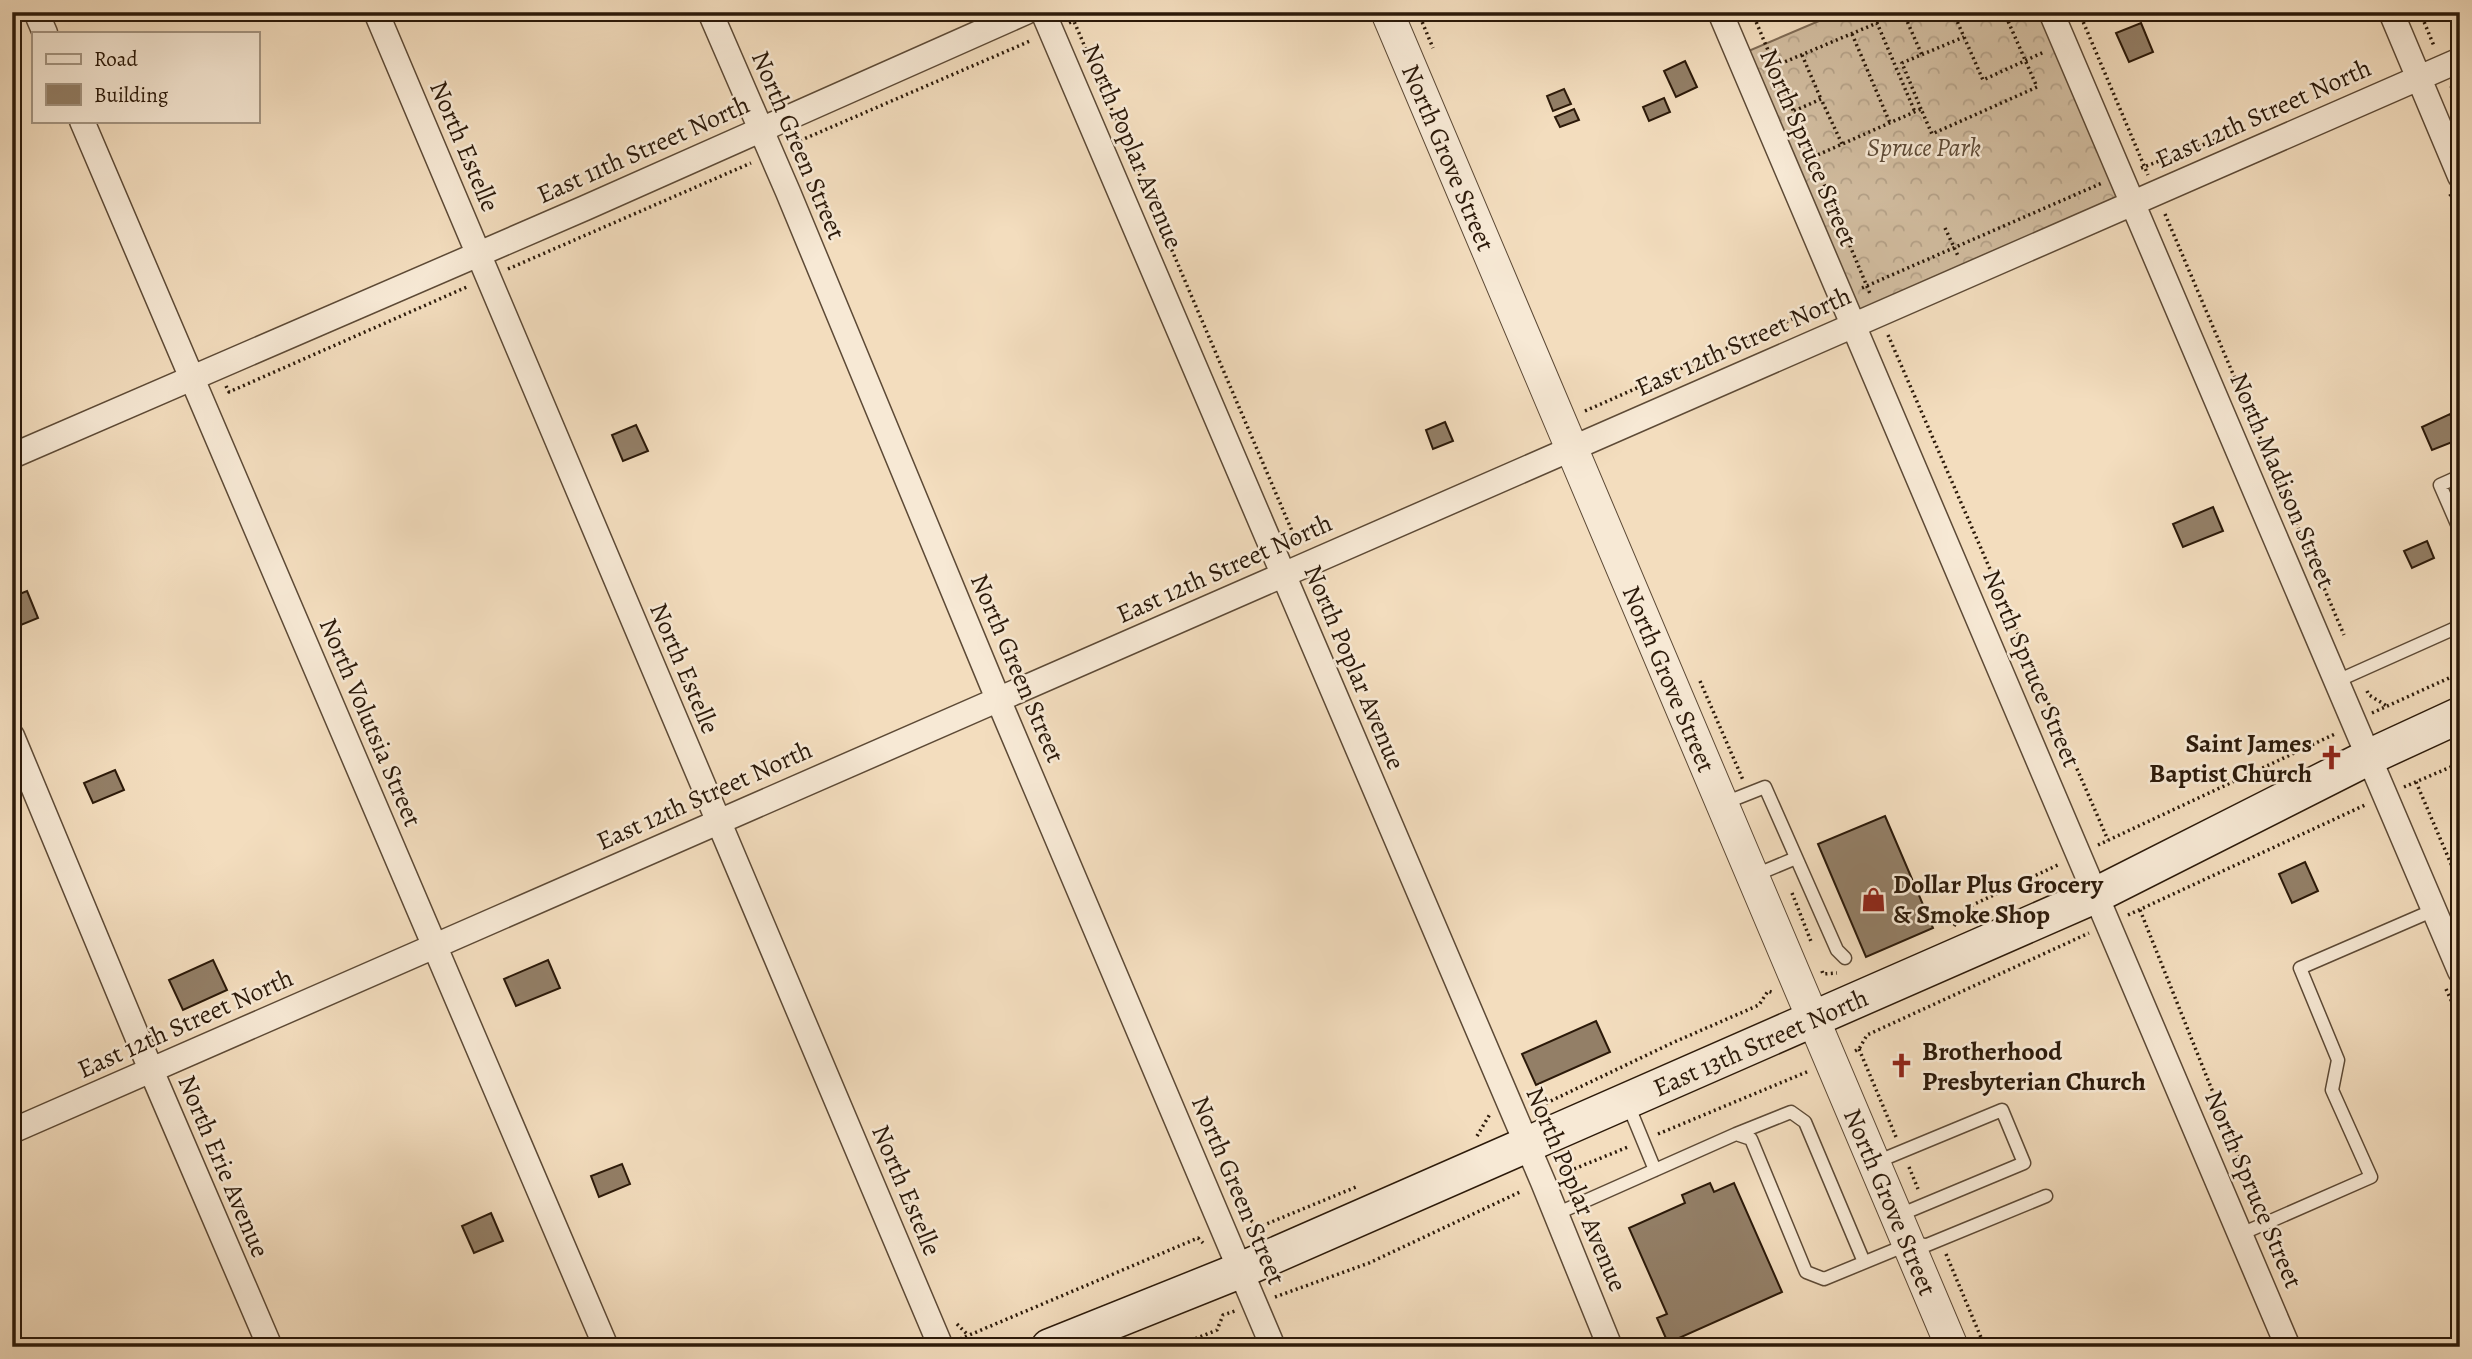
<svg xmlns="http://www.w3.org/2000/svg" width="2472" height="1359" viewBox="0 0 2472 1359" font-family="Alegreya,serif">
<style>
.forest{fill:url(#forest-crowns);stroke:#7e6a54;stroke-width:2}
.building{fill:#937f67;stroke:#2b1909;stroke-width:2}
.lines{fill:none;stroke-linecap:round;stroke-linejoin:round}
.service-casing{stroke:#5d4a36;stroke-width:15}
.minor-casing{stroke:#5d4a36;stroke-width:27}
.tertiary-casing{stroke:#5d4a36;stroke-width:34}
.secondary-casing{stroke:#2b1909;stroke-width:38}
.path{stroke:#2b1909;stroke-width:3.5;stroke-dasharray:2 3.5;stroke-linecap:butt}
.service{stroke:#f7e9d5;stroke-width:12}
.minor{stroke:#f7e9d5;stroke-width:24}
.tertiary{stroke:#f7e9d5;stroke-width:32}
.secondary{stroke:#f7e9d5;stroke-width:35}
.labels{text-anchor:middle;stroke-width:5;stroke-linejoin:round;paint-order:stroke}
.street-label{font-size:26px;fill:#2b1909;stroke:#f7e9d5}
.park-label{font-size:26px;font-style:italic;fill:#5d4a36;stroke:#f7e9d5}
.poi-label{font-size:26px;font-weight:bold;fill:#2b1909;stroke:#f7e9d5;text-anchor:start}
</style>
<defs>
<pattern id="forest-crowns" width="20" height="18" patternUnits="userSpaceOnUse" patternTransform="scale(1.75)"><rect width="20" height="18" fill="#d1bc9f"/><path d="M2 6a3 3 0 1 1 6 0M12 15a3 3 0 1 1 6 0" fill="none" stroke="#b4a188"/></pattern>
</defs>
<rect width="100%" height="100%" fill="#f3ddbe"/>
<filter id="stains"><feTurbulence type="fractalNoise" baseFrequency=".00286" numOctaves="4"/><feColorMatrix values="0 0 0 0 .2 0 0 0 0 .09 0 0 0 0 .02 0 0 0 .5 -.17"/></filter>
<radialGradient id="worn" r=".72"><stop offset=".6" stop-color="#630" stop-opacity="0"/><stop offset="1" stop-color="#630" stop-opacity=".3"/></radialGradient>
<path class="forest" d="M1840,12H2051L2132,203L1852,326L1739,55Z"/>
<path class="building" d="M2141,23L2153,52L2129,62L2116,33Z
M1685,61L1697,87L1676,97L1664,71Z
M1564,89L1571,104L1553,111L1547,96Z
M1664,98L1670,112L1649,121L1643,107Z
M1574,109L1579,120L1560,127L1555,117Z
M2450,414L2460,439L2432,450L2422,427Z
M1445,422L1453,441L1433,449L1426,430Z
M636,425L648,451L623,461L612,435Z
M2213,507L2223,531L2183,547L2173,524Z
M2427,541L2434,558L2412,568L2404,551Z
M27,591L38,618L16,627L12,616V597Z
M115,770L124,790L93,803L84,783Z
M1885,816L1933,928L1866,957L1818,844Z
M2305,862L2318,891L2292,903L2279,874Z
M213,960L227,990L183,1010L169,980Z
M548,960L560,988L516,1006L504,979Z
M1596,1021L1610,1052L1536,1085L1522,1054Z
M622,1164L630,1184L599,1197L591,1176Z
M1710,1183L1714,1192L1734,1183L1782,1292L1668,1343L1657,1318L1667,1314L1629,1228L1685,1203L1682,1195Z
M491,1213L503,1241L474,1253L462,1226Z"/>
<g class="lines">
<defs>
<path id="service" d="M2460,476L2440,485L2460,531
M2337,681L2460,626
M1722,804L1765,787L1837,950L1845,958
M1753,876L1796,858
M1627,1102L1655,1170
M1736,1134L1791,1112L1805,1122L1864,1262
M1874,1163L2002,1110L2024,1163L1897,1216
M1556,1214L1736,1134L1751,1139L1806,1272L1824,1279L1909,1244L1927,1245L2046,1196
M2241,1234L2371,1177L2332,1090L2338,1060L2300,968L2434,910"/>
<path id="minor" d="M36,12L45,33
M376,12L941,1347
M710,12L788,192L998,699L1273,1347
M1043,12L1543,1182L1610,1347
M1720,12C1907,458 2101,901 2288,1347
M2051,12L2460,971
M2391,12L2460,176
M82,121L606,1347
M12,456L585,208L1026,12
M12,736L151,1070L270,1347
M12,1131L2460,60"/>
<g id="tertiary">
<path id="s1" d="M1387,12L1952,1347"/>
</g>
<g id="secondary">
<path id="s2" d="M1049,1347L1241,1270L2096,895L2369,757L2460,715"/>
</g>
</defs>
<use href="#service" class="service-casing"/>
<use href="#minor" class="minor-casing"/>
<use href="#tertiary" class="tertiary-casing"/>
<use href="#secondary" class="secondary-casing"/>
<path class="path" d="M1070,12L1298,545
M1418,12L1433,48
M1752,12L1871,296
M1903,12L1922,55
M1953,12L1983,80L2044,52
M2079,12L2148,175
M2420,12L2434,46
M1069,23L1095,12
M1852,34L1890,123
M2451,38L2460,34
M1802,55L1821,99
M1775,66L1877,23L1915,112
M2451,86L2460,106
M1921,109L1902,63L1964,37
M1794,111L1821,99L1842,144
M790,145L1030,41
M1813,157L1921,109L1932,134L2037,87L2004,12
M2141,168L2226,136
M2450,194L2460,218
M2165,214L2344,635
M1945,228L1959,258
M508,269L751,163
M1862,288L2102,183
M1888,335L2108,840
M226,386L229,392L469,286
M1585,411L1820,307
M1314,584L1328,616
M1700,681L1743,780
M2367,691L2369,695L2387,706
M2372,713L2460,673
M2416,782L2460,885
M2404,787L2460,763
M2098,845L2335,734
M1792,893L1812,944
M2140,910L2260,1210
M2128,915L2365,805
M1954,926L1964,909L2060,864
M1822,971L1823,974L1837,973
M2446,989L2460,1020
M1859,1049L1896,1137
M1855,1051L1859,1049L1867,1035L2089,933
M183,1081L202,1126
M1536,1108L1672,1043L1759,1005L1768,991L1774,993
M1658,1134L1809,1071
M1477,1136L1490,1114
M1909,1167L1918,1189
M1564,1173L1628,1147
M1242,1214L1260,1227
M1247,1232L1356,1187
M1946,1254L1985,1347
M1275,1297L1369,1263L1522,1191
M957,1324L968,1335
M960,1339L1198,1238L1203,1243
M1175,1347L1217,1330L1223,1315L1235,1311"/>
<use href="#service" class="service"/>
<use href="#minor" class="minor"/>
<use href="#tertiary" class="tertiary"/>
<use href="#secondary" class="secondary"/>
</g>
<defs>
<symbol id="church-bare" viewBox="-9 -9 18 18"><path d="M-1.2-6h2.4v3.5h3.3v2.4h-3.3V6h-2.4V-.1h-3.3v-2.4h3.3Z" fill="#8f2418" stroke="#f7e9d5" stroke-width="2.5" paint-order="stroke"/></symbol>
<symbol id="shop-bare" viewBox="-9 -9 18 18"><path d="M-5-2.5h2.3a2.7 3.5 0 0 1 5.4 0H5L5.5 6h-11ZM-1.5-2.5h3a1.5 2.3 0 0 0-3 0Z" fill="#8f2418" stroke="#f7e9d5" stroke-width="2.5" paint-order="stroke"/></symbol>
</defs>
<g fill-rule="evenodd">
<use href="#church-bare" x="2314" y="740" width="35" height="35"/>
<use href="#shop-bare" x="1856" y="882" width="35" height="35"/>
<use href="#church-bare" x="1884" y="1048" width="35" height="35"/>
</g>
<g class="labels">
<g class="street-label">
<text transform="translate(2263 113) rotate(-24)" y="9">East 12th Street North</text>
<text transform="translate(799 145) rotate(67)" y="9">North Green Street</text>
<text transform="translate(465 146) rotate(67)" y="9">North Estelle</text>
<text transform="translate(1133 146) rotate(67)" y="9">North Poplar Avenue</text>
<text transform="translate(1809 147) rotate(67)" y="9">North Spruce Street</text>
<text transform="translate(643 149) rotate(-24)" y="9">East 11th Street North</text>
<text dy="9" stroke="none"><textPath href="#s1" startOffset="158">North Grove Street</textPath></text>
<text transform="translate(1743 341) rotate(-24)" y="9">East 12th Street North</text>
<text transform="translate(2283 480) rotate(67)" y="9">North Madison Street</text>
<text transform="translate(1224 568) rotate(-24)" y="9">East 12th Street North</text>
<text transform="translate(1355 667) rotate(67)" y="9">North Poplar Avenue</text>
<text transform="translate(685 668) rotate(67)" y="9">North Estelle</text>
<text transform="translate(1018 668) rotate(67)" y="9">North Green Street</text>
<text transform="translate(2032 668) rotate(67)" y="9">North Spruce Street</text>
<text dy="9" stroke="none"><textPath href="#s1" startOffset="724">North Grove Street</textPath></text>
<text transform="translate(371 722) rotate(67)" y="9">North Volutsia Street</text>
<text transform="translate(704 795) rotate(-24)" y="9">East 12th Street North</text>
<text transform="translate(185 1023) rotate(-24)" y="9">East 12th Street North</text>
<text dy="9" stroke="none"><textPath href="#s2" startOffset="774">East 13th Street North</textPath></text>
<text transform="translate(224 1166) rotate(67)" y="9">North Erie Avenue</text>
<text transform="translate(1577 1189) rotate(67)" y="9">North Poplar Avenue</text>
<text transform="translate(2254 1189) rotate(67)" y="9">North Spruce Street</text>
<text transform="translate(907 1190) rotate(67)" y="9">North Estelle</text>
<text transform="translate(1239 1190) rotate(67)" y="9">North Green Street</text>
<text dy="9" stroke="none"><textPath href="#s1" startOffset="1292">North Grove Street</textPath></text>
</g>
<g class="park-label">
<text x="1924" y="156">Spruce Park</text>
</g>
<g class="poi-label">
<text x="2312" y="752" text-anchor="end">Saint James<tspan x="2312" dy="30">Baptist Church</tspan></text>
<text x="1893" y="893">Dollar Plus Grocery<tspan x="1893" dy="30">&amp; Smoke Shop</tspan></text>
<text x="1922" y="1060">Brotherhood<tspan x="1922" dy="30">Presbyterian Church</tspan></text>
</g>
</g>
<rect width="2472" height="1359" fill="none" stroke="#f3ddbe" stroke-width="42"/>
<rect x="14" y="14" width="2444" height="1331" fill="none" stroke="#2b1909" stroke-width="3.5"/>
<rect x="21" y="21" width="2430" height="1317" fill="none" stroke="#2b1909" stroke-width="2"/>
<rect x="32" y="32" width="228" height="91" fill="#f7e9d5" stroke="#a59683" stroke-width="2"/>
<rect x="46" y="54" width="35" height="10" fill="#f7e9d5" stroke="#a59683" stroke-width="2"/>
<text x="94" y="66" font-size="21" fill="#2b1909">Road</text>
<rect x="46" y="84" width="35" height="21" fill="#937f67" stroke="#a59683" stroke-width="2"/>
<text x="94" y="102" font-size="21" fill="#2b1909">Building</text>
<rect width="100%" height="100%" filter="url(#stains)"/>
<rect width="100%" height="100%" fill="url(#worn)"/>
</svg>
